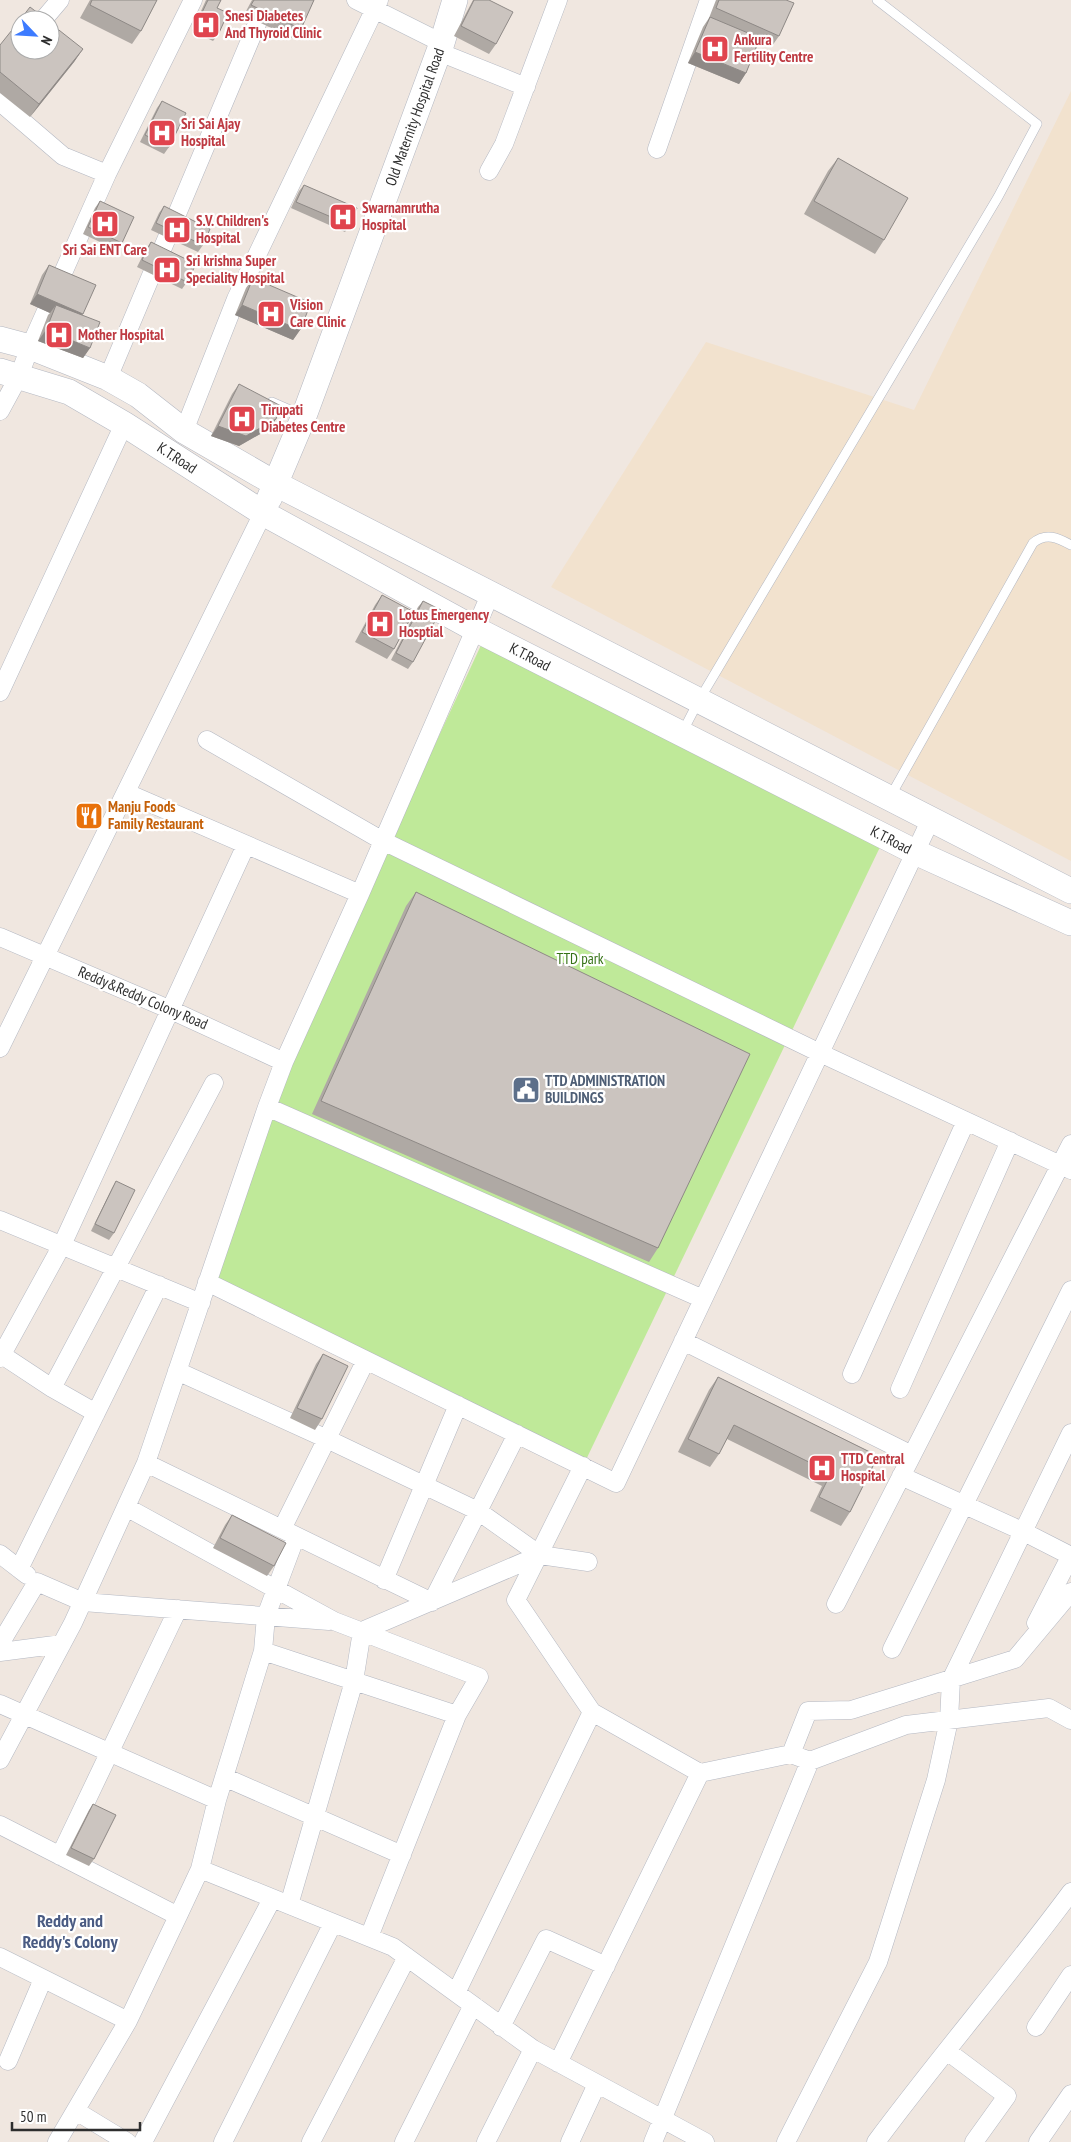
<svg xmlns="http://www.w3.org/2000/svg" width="1071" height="2142" viewBox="0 0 1071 2142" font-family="'PT Sans Narrow',sans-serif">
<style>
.education{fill:#f2e2ce}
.green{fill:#bfe999}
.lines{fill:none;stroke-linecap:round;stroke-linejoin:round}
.lane-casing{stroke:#b4b8c2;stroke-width:10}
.street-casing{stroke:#b4b8c2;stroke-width:19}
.secondary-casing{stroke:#b4b8c2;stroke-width:26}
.lane{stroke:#fff;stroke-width:9}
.street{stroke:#fff;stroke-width:18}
.secondary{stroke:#fff;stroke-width:25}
.wall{fill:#afa9a4}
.shaded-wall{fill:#8e8986}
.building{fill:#cbc4bf;stroke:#8e8986}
.labels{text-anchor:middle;stroke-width:4.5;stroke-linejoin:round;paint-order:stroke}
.health-label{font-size:15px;font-weight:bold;fill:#be3a42;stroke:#fff;text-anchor:start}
.street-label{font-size:15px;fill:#2e2e2e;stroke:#fff}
.food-label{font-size:15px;font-weight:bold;fill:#c56008;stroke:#fff;text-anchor:start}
.park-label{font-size:15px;fill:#357216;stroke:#fff}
.service-label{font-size:15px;font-weight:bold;fill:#4e5e75;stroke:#fff;text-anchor:start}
.quarter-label{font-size:18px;font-weight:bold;fill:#4a5b83;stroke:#fff}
</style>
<rect width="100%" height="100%" fill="#f0e7e0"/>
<path class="education" d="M1071,91V861L551,587L706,342L914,410Z"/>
<path class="green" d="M482,643L881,845L583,1466L207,1282L267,1107Z"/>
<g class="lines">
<defs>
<path id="lane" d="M272,402L304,416
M682,733L698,702L998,197L1037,124L877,0
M890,797L1033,543C1046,532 1058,538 1071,545"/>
<path id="street" d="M356,0L442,43
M43,20L60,0
M439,52L526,87
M0,102L63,156L107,174
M657,149L709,0
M489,171L504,144L558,0
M108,378L267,0
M0,411L19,376L30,347L107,174L193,0
M184,431L236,299L379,0
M0,692L124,424
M207,740L383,841L820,1053L1071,1170
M127,793L360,894
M0,937L171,1010L284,1062
M0,1048L263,513
M267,1107L703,1299
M0,1220L201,1303
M207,1282L616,1483L930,821
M683,1341L912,1455
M2,1355L52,1388L96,1413
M0,1358L62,1245L246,845
M177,1371L327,1439L478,1511L540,1555L588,1562
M852,1374L966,1121
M52,1388L214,1083
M900,1389L1010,1141
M146,1463L432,1602L517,1434
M583,1466L516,1600L592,1712
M901,1476L1022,1531L1071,1556
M126,1507L334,1621L479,1677L457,1715
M282,1529L366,1360
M0,1554L27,1575
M19,1569L159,1285
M384,1580L458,1405
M1071,1592L1015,1659L851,1710L808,1711L791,1754L810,1761L906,1725L1049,1708L1071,1720
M836,1604L1071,1144
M1036,1623L1071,1555
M0,1644L37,1582L83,1602L329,1621
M892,1649L1071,1290
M263,1651L266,1616L296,1536
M0,1652L62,1644
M0,1704L217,1800L200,1869
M0,1760L73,1623L146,1463L267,1107L284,1062L360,894L490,595
M224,1777L402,1855
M217,1800L263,1651L457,1715L369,1937
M0,1825L178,1916L200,1869L393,1947L533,2049L705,2142
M60,1856L178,1609
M289,1905L354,1681L362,1631L540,1555
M0,1957L128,2021
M456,1993L592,1712L700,1773L791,1754
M501,2027L546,1939L606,1966
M1036,2027L1071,1975
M947,2051L1007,2096L974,2142
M8,2061L43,1979
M558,2063L700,1773
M76,2111L127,2142
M57,2142L128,2021L178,1916
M143,2142L272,1899
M223,2142L333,1923
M311,2142L407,1957
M404,2142L473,2005
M486,2142L533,2049
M570,2142L597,2084
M653,2142L810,1761
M786,2142L878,1962L936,1780L949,1720L951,1680L1071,1433
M876,2142C939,2057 1008,1977 1071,1892
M1038,2142L1071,2094"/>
<path id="secondary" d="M0,339L30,347L108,378L138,395L184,431L276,484L1071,891
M0,371L69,392L124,424L263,513L475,629L915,852L1071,923
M269,499L304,416L442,43L455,0"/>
</defs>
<use href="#lane" class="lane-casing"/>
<use href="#street" class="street-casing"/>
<use href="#secondary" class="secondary-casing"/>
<use href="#lane" class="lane"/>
<use href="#street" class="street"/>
<use href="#secondary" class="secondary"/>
</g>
<path class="wall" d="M90,0H157L141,31L132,44L80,18Z
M206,0H221L217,8L218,35L213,41L192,31Z
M252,0H314L301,29L294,39L244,15Z
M473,0H489L496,44L489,54L454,36Z
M716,0H786L779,36L772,46L759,40L746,73L739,84L688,63L703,27L709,18Z
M0,45L83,49L74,62L30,117L0,93Z
M162,101L169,147L164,154L140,142L157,108Z
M838,158L884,240L875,254L804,214L828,171Z
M304,185L350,225L345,232L291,208L299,191Z
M100,201L122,243L117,250L83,234L95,208Z
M164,206L203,245L198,252L151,230L159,213Z
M151,242L187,282L182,289L137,267L146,249Z
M49,265L82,315L90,348L83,358L38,341L48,315L50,313L30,304L42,275Z
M253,278L300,330L293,340L235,315L246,288Z
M239,384L276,419L269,429L239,446L211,436L232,394Z
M382,595L394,649L387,659L355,642L375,605Z
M423,601L413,662L408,669L391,660L418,607Z
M416,892L658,1248L649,1262L312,1114L406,906Z
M116,1181L114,1233L109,1240L91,1231L112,1188Z
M323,1354L322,1419L315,1430L290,1418L316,1364Z
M718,1377L878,1456L850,1512L841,1526L810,1511L822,1486L727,1439L719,1454L710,1467L678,1452L709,1390Z
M232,1515L274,1566L267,1576L213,1548L225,1525Z
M93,1804L94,1859L89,1866L66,1855L89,1810Z"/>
<path class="shaded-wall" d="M83,49L74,62L30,117L39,104Z
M695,52L746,73L739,84L688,63Z
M37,294L83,314L76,324L56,305L50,313L30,304Z
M242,305L300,330L293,340L235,315Z
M46,330L90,348L83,358L38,341Z
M276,419L269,429L239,446L211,436L218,426Z"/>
<path class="building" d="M92,0H157L141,31L90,5Z
M208,0H221L217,8L228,13L218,35L196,25Z
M254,0H314L301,29L251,5Z
M474,0H489L513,12L496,44L461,26Z
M719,0H786L794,3L779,36L716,8Z
M30,7L47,20H20Z
M710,17L760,38L746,73L695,52Z
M20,20V50H50V23L83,49L39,104L0,72V45Z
M162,101L186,113L169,147L145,135Z
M838,158L908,198L884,240L814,201Z
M304,185L357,208L350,225L296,202Z
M100,201L134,217L122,243L88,227Z
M164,206L210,229L203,245L156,223Z
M151,242L196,264L187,282L142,260Z
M49,265L96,285L83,314L37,294Z
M253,278L311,303L300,330L242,305Z
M56,305L100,322L90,348L46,330Z
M239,384L281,406L276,419L246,436L218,426Z
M382,595L414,612L394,649L362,632Z
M423,601L441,610L413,662L396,653Z
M416,892L750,1054L658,1248L321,1101Z
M116,1181L135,1190L114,1233L95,1224Z
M323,1354L348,1366L322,1419L297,1408Z
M718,1377L878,1456L850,1512L819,1497L831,1473L734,1425L719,1454L688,1439Z
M232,1515L286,1543L274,1566L220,1538Z
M93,1804L116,1815L94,1859L71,1848Z"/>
<defs>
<symbol id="hospital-square" viewBox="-11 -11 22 22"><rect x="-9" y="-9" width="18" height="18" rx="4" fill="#e0444e" stroke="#fff"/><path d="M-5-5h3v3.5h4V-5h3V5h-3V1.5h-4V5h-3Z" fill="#fff"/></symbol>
<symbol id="restaurant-square" viewBox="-11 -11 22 22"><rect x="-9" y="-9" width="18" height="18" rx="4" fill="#e8710a" stroke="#fff"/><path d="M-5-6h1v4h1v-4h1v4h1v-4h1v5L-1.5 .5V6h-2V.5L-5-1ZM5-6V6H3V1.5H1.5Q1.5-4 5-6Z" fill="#fff"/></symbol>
<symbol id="civic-square" viewBox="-11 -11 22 22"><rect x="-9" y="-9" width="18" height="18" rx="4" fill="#5c6f8a" stroke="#fff"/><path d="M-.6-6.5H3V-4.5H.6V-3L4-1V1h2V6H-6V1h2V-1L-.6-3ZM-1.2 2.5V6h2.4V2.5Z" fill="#fff"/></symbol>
</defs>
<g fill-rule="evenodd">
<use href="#hospital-square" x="190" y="9" width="32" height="32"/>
<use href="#hospital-square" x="699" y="33" width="32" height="32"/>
<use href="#hospital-square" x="146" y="117" width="32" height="32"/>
<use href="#hospital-square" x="327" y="201" width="32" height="32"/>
<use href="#hospital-square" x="89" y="208" width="32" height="32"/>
<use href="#hospital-square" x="161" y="214" width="32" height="32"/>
<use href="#hospital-square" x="151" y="254" width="32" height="32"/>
<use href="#hospital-square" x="255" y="298" width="32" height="32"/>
<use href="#hospital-square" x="43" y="319" width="32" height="32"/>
<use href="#hospital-square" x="226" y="403" width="32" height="32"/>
<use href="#hospital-square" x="364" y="608" width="32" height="32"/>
<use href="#restaurant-square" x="73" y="800" width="32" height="32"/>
<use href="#civic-square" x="510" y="1074" width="32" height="32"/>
<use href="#hospital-square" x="806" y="1452" width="32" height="32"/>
</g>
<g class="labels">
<g class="health-label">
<text x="225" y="21">Snesi Diabetes<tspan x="225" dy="17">And Thyroid Clinic</tspan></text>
<text x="734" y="45">Ankura<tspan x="734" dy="17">Fertility Centre</tspan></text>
<text x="181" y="129">Sri Sai Ajay<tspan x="181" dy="17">Hospital</tspan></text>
<text x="362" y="213">Swarnamrutha<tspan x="362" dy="17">Hospital</tspan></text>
<text x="196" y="226">S.V. Children's<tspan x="196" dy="17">Hospital</tspan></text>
<text x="105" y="255" text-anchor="middle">Sri Sai ENT Care</text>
<text x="186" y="266">Sri krishna Super<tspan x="186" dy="17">Speciality Hospital</tspan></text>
<text x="290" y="310">Vision<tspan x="290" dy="17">Care Clinic</tspan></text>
<text x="78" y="340">Mother Hospital</text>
<text x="261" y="415">Tirupati<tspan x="261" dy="17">Diabetes Centre</tspan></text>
<text x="399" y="620">Lotus Emergency<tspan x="399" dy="17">Hosptial</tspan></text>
<text x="841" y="1464">TTD Central<tspan x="841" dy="17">Hospital</tspan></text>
</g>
<g class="street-label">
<text transform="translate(415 117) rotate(-70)" y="5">Old Maternity Hospital Road</text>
<text transform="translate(177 458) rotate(33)" y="5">K.T.Road</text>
<text transform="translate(530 657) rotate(27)" y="5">K.T.Road</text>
<text transform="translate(891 840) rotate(27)" y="5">K.T.Road</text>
<text transform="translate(143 998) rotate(23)" y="5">Reddy&amp;Reddy Colony Road</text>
</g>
<g class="food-label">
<text x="108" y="812">Manju Foods<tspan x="108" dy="17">Family Restaurant</tspan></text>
</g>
<g class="park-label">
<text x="580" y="964">TTD park</text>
</g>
<g class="service-label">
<text x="545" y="1086">TTD ADMINISTRATION<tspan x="545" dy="17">BUILDINGS</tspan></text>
</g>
<g class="quarter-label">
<text x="70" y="1927">Reddy and<tspan x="70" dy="21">Reddy's Colony</tspan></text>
</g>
</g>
<g transform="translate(35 35) rotate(115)"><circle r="24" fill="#ffffff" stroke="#ababab"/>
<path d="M0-4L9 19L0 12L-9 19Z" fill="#3d7bff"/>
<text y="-8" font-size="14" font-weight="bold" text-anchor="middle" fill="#2e2e2e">N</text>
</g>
<path d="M12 2122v8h128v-8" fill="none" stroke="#2e2e2e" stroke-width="2.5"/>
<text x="20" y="2122" font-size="15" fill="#2e2e2e" stroke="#ffffff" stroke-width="4" paint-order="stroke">50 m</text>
</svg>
